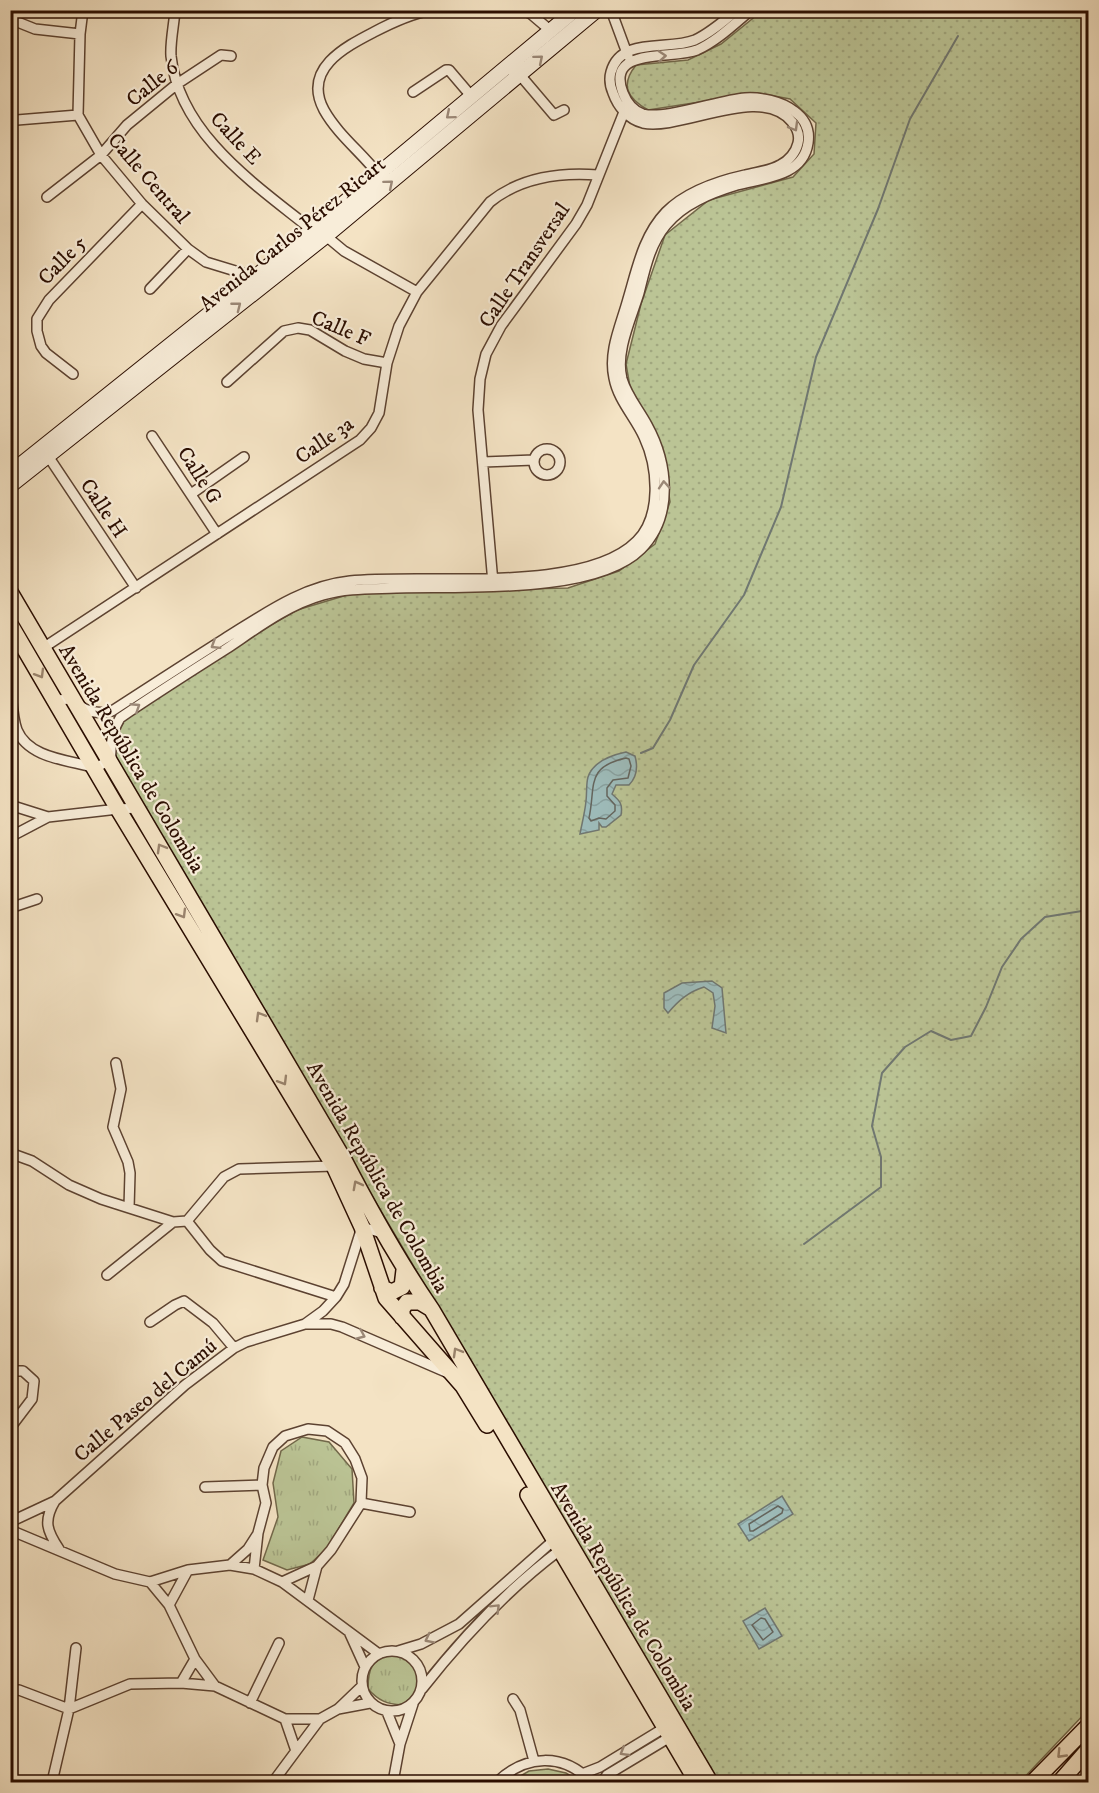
<svg xmlns="http://www.w3.org/2000/svg" width="1099" height="1793" viewBox="0 0 1099 1793" font-family="'IM FELL DW Pica',serif">
<style>
.grass{fill:url(#grass-tufts);stroke:#72684a;stroke-width:1.5}
.garden{fill:url(#garden-dots);stroke:#72684a;stroke-width:1.5}
.water{fill:url(#water-waves);stroke:#707771;stroke-width:1.5}
.lines{fill:none;stroke-linecap:round;stroke-linejoin:round}
.shore{stroke:#64655e;stroke-width:1.5}
.stream{stroke:#707771;stroke-width:2}
.street-casing{stroke:#5c4231;stroke-width:12}
.secondary-casing{stroke:#2a0d00;stroke-width:16}
.primary-casing{stroke:#2a0d00;stroke-width:18}
.street{stroke:#f8edd9;stroke-width:9}
.secondary{stroke:#f8edd9;stroke-width:14}
.primary{stroke:#f4e3c4;stroke-width:15}
.oneway{stroke:#9b8877}
.oneway2{stroke:#99836c}
.labels{text-anchor:middle;stroke-width:4.5;stroke-linejoin:round;paint-order:stroke}
.street-label{font-size:21px;fill:#2a0d00;stroke:#f8edd9}
</style>
<defs>
<pattern id="grass-tufts" width="24" height="20" patternUnits="userSpaceOnUse" patternTransform="scale(1.5)"><rect width="24" height="20" fill="#bbc495"/><path d="M3 7l-1-3M5 7V3M7 7l1-3M15 17l-1-3M17 17v-4M19 17l1-3" fill="none" stroke="#a1a77f"/></pattern>
<pattern id="garden-dots" width="8" height="8" patternUnits="userSpaceOnUse" patternTransform="scale(1.5)"><rect width="8" height="8" fill="#bbc495"/><path d="M2 2h.1M6 6h.1" fill="none" stroke="#a1a77f" stroke-width="1.8" stroke-linecap="round"/></pattern>
<pattern id="water-waves" width="16" height="10" patternUnits="userSpaceOnUse" patternTransform="scale(1.5)"><rect width="16" height="10" fill="#9ebdbc"/><path d="M0 5q4-4 8 0t8 0" fill="none" stroke="#88a1a0"/></pattern>
</defs>
<rect width="100%" height="100%" fill="#f4e3c4"/>
<filter id="stains"><feTurbulence type="fractalNoise" baseFrequency=".00333" numOctaves="4"/><feColorMatrix values="0 0 0 0 .2 0 0 0 0 .09 0 0 0 0 .02 0 0 0 .5 -.17"/></filter>
<radialGradient id="worn" r=".72"><stop offset=".6" stop-color="#630" stop-opacity="0"/><stop offset="1" stop-color="#630" stop-opacity=".3"/></radialGradient>
<path class="grass" d="M302,1437L329,1442L352,1469L354,1503L327,1548L310,1564L287,1570L263,1560L278,1517L273,1483L281,1451Z
M392,1652C424,1664 431,1683 402,1705C387,1704 379,1701 368,1689C368,1667 372,1661 392,1652Z
M548,1769L566,1773L581,1782H510L529,1771Z"/>
<path class="garden" d="M762,11H1088V1710L1020,1782H719L114,760V743L123,721L203,664L297,610L357,592L568,588L619,571L655,544L670,502L662,447L630,387L626,364L641,304L665,235L709,200L793,177L814,154L816,123L790,99L758,93L648,110C627,98 620,85 636,65L688,60L721,44Z"/>
<path class="water" d="M626,752L635,756C638,767 637,777 629,785H616L612,794C620,801 623,804 621,815L606,827H602L599,823V830L580,834C582,823 585,812 586,801C587,793 586,784 588,777C593,762 612,755 626,752Z
M712,981L722,988L726,1033L712,1028L715,1006L713,993L704,987C688,992 678,1001 668,1013L664,1008V993L682,983Z
M782,1496L793,1514L749,1541L738,1524Z
M765,1608L782,1636L759,1649L743,1621Z"/>
<g class="lines">
<path class="shore" d="M626,758L629,759L631,766L628,778L613,780L607,788V796L615,805V811L606,819L599,818L591,821L589,818C596,786 585,767 626,758Z
M778,1506L783,1509L782,1513L753,1531H750L749,1524Z
M761,1618L765,1619L773,1632L763,1640L752,1625Z"/>
<path class="stream" d="M1087,10L1088,13
M641,753L653,748L670,720L694,665L744,595L781,507L816,357L878,209L910,119L958,36
M804,1244L881,1187V1157L872,1126L882,1073L905,1047L931,1031L951,1040L971,1036L986,1007L1002,967L1021,939L1045,917L1088,910"/>
<defs>
<path id="street" d="M83,10L80,34L78,115L101,155L142,204L188,249L206,262L255,277L257,280
M175,10C174,25 170,42 171,56C179,134 256,185 312,230
M523,10L531,14L551,31
M611,10L628,56
M10,19L35,29L80,34
M520,75L554,115L564,110
M413,92L446,70H449L472,97
M10,118L17,120L78,115
M378,174C362,153 338,135 324,110C302,69 345,47 374,32C393,22 410,14 431,10
M47,197L101,155L127,125L177,84L221,55L231,56
M326,236L344,251L417,292
M150,289L188,249
M73,374L46,353L41,346L37,331V319L49,300L142,204
M227,382L284,331L298,328L310,330L345,351L364,359L387,363
M152,436L217,534
M534 462a13 13 0 1 1 26 0a13 13 0 1 1-26 0Z
M46,453L136,588
M483,462L534,460
M191,494L244,457
M493,583L478,410L480,379L486,354L501,326L576,224L587,205L624,112
M43,648L360,440L371,428L379,413L387,363L399,326L417,292L490,202C521,177 560,172 598,175
M10,651L22,644
M10,683C12,698 12,716 17,730C29,759 70,760 96,768L111,759C110,744 112,731 120,718C155,694 190,672 226,649C256,629 287,605 323,595C347,588 372,589 396,588C459,586 595,595 641,549C674,516 668,463 647,425C639,410 627,396 622,379C615,352 631,319 639,293C645,269 650,244 666,225C683,204 711,193 737,185C763,178 803,177 808,143C810,130 805,119 794,111C781,101 761,97 745,98C719,100 665,120 643,114C633,111 627,103 623,93C605,46 672,60 697,50C717,41 734,24 751,10
M55,700L72,699C83,711 97,715 112,711C149,687 186,663 224,639C263,615 302,586 350,581C423,573 584,595 637,541C662,516 658,467 644,437C635,417 618,400 614,378C608,351 621,325 628,299C637,269 643,236 666,212C686,192 718,181 745,175C756,172 770,171 780,165C789,161 796,152 798,143C800,135 797,128 792,122C761,83 682,131 643,123C628,119 618,107 613,93C610,86 609,79 611,72C621,36 668,51 695,40C710,33 724,21 737,10
M10,805L48,817L118,809L138,808
M10,837L48,817
M10,908L37,899
M116,1063L121,1089L113,1127L128,1162L130,1173L129,1208
M10,1153L32,1161L69,1185L101,1199L173,1222L187,1221
M187,1221L210,1250L222,1261L336,1297
M187,1221L224,1177L239,1169L334,1166
M107,1275L173,1222
M150,1322L175,1305L184,1301L213,1323L234,1348
M305,1324H331L342,1327L446,1372
M10,1371H23L34,1381L32,1399L10,1428
M205,1487L262,1485
M55,1501C43,1521 47,1531 59,1549
M361,1503L410,1512
M10,1522L55,1501L185,1385L234,1348L246,1342L305,1324L323,1311L336,1297L344,1284L362,1227L382,1233
M10,1530L115,1574L150,1582L188,1570L230,1565L254,1569L282,1582L379,1654
M230,1565L248,1549L257,1535
M254,1569L258,1533L266,1503L262,1485L264,1468L273,1447L285,1436L308,1429L327,1431L345,1443L355,1459L362,1478L361,1503L331,1550L317,1566L282,1582
M150,1582L169,1605L195,1659L215,1686
M308,1600L317,1566
M169,1605L188,1570
M350,1634L365,1667
M362 1681a30 30 0 1 1 60 0a30 30 0 1 1-60 0Z
M398,1651L421,1644L459,1624L554,1540
M181,1683L195,1659
M422,1689C462,1638 508,1589 560,1550
M10,1691L19,1690L69,1709L130,1684L181,1683L215,1686L285,1719L296,1751L320,1719L338,1709L362,1686
M513,1699L520,1710L534,1761
M250,1703L279,1643
M338,1709L370,1703
M387,1712L400,1744
M285,1719H320
M582,1774L600,1767L664,1728
M52,1782L69,1709L76,1648
M273,1782L296,1751
M393,1782L400,1744L413,1704
M497,1782C525,1755 563,1752 591,1782
M602,1782L607,1775L670,1737"/>
<path id="secondary" d="M10,473L255,277L575,10
M10,486L326,236L597,10"/>
<path id="primary" d="M10,592L344,1160C371,1212 399,1262 432,1310L710,1782
M10,624L118,809L334,1166L362,1227L386,1298L463,1386L487,1425
M382,1288L392,1292L402,1287L404,1270
M402,1317V1309L407,1302H420L430,1308
M528,1495L697,1782
M1033,1782L1088,1726
M1060,1782L1088,1750"/>
</defs>
<use href="#street" class="street-casing"/>
<use href="#secondary" class="secondary-casing"/>
<use href="#primary" class="primary-casing"/>
<use href="#street" class="street"/>
<use href="#secondary" class="secondary"/>
<use href="#primary" class="primary"/>
</g>
<defs><path id="oneway-chevron" d="M-2-3.5L2.5 0L-2 3.5" fill="none" stroke-width="1.6" stroke-linecap="round" stroke-linejoin="round" transform="scale(1.5)"/></defs>
<g class="oneway">
<use href="#oneway-chevron" transform="translate(662 56) rotate(-4)"/>
<use href="#oneway-chevron" transform="translate(539 59) rotate(-40)"/>
<use href="#oneway-chevron" transform="translate(450 115) rotate(140)"/>
<use href="#oneway-chevron" transform="translate(794 127) rotate(60)"/>
<use href="#oneway-chevron" transform="translate(389 184) rotate(-40)"/>
<use href="#oneway-chevron" transform="translate(237 306) rotate(-38)"/>
<use href="#oneway-chevron" transform="translate(664 485) rotate(-94)"/>
<use href="#oneway-chevron" transform="translate(215 645) rotate(148)"/>
<use href="#oneway-chevron" transform="translate(136 707) rotate(-33)"/>
<use href="#oneway-chevron" transform="translate(361 1335) rotate(23)"/>
<use href="#oneway-chevron" transform="translate(496 1608) rotate(-45)"/>
<use href="#oneway-chevron" transform="translate(429 1639) rotate(153)"/>
<use href="#oneway-chevron" transform="translate(624 1752) rotate(149)"/>
</g>
<g class="oneway2">
<use href="#oneway-chevron" transform="translate(40 674) rotate(59)"/>
<use href="#oneway-chevron" transform="translate(161 848) rotate(-120)"/>
<use href="#oneway-chevron" transform="translate(182 914) rotate(59)"/>
<use href="#oneway-chevron" transform="translate(260 1016) rotate(-120)"/>
<use href="#oneway-chevron" transform="translate(283 1081) rotate(59)"/>
<use href="#oneway-chevron" transform="translate(357 1185) rotate(-118)"/>
<use href="#oneway-chevron" transform="translate(457 1352) rotate(-120)"/>
<use href="#oneway-chevron" transform="translate(1061 1754) rotate(134)"/>
</g>
<g class="labels">
<g class="street-label">
<text transform="translate(152 83) rotate(-39)" y="7">Calle 6</text>
<text transform="translate(236 138) rotate(47)" y="7">Calle E</text>
<text transform="translate(149 178) rotate(49)" y="7">Calle Central</text>
<text transform="translate(292 234) rotate(-39)" y="7">Avenida Carlos Pérez Ricart</text>
<text transform="translate(62 260) rotate(-46)" y="7">Calle 5</text>
<text transform="translate(524 265) rotate(-56)" y="7">Calle Transversal</text>
<text transform="translate(341 328) rotate(23)" y="7">Calle F</text>
<text transform="translate(324 440) rotate(-35)" y="7">Calle 3a</text>
<text transform="translate(200 475) rotate(57)" y="7">Calle G</text>
<text transform="translate(104 508) rotate(56)" y="7">Calle H</text>
<text transform="translate(132 758) rotate(59)" y="7">Avenida República de Colombia</text>
<text transform="translate(378 1177) rotate(60)" y="7">Avenida República de Colombia</text>
<text transform="translate(145 1400) rotate(-40)" y="7">Calle Paseo del Camú</text>
<text transform="translate(624 1596) rotate(59)" y="7">Avenida República de Colombia</text>
</g>
</g>
<rect width="1099" height="1793" fill="none" stroke="#f4e3c4" stroke-width="36"/>
<rect x="12" y="12" width="1075" height="1769" fill="none" stroke="#2a0d00" stroke-width="3"/>
<rect x="18" y="18" width="1063" height="1757" fill="none" stroke="#2a0d00" stroke-width="1.5"/>
<rect width="100%" height="100%" filter="url(#stains)"/>
<rect width="100%" height="100%" fill="url(#worn)"/>
</svg>
